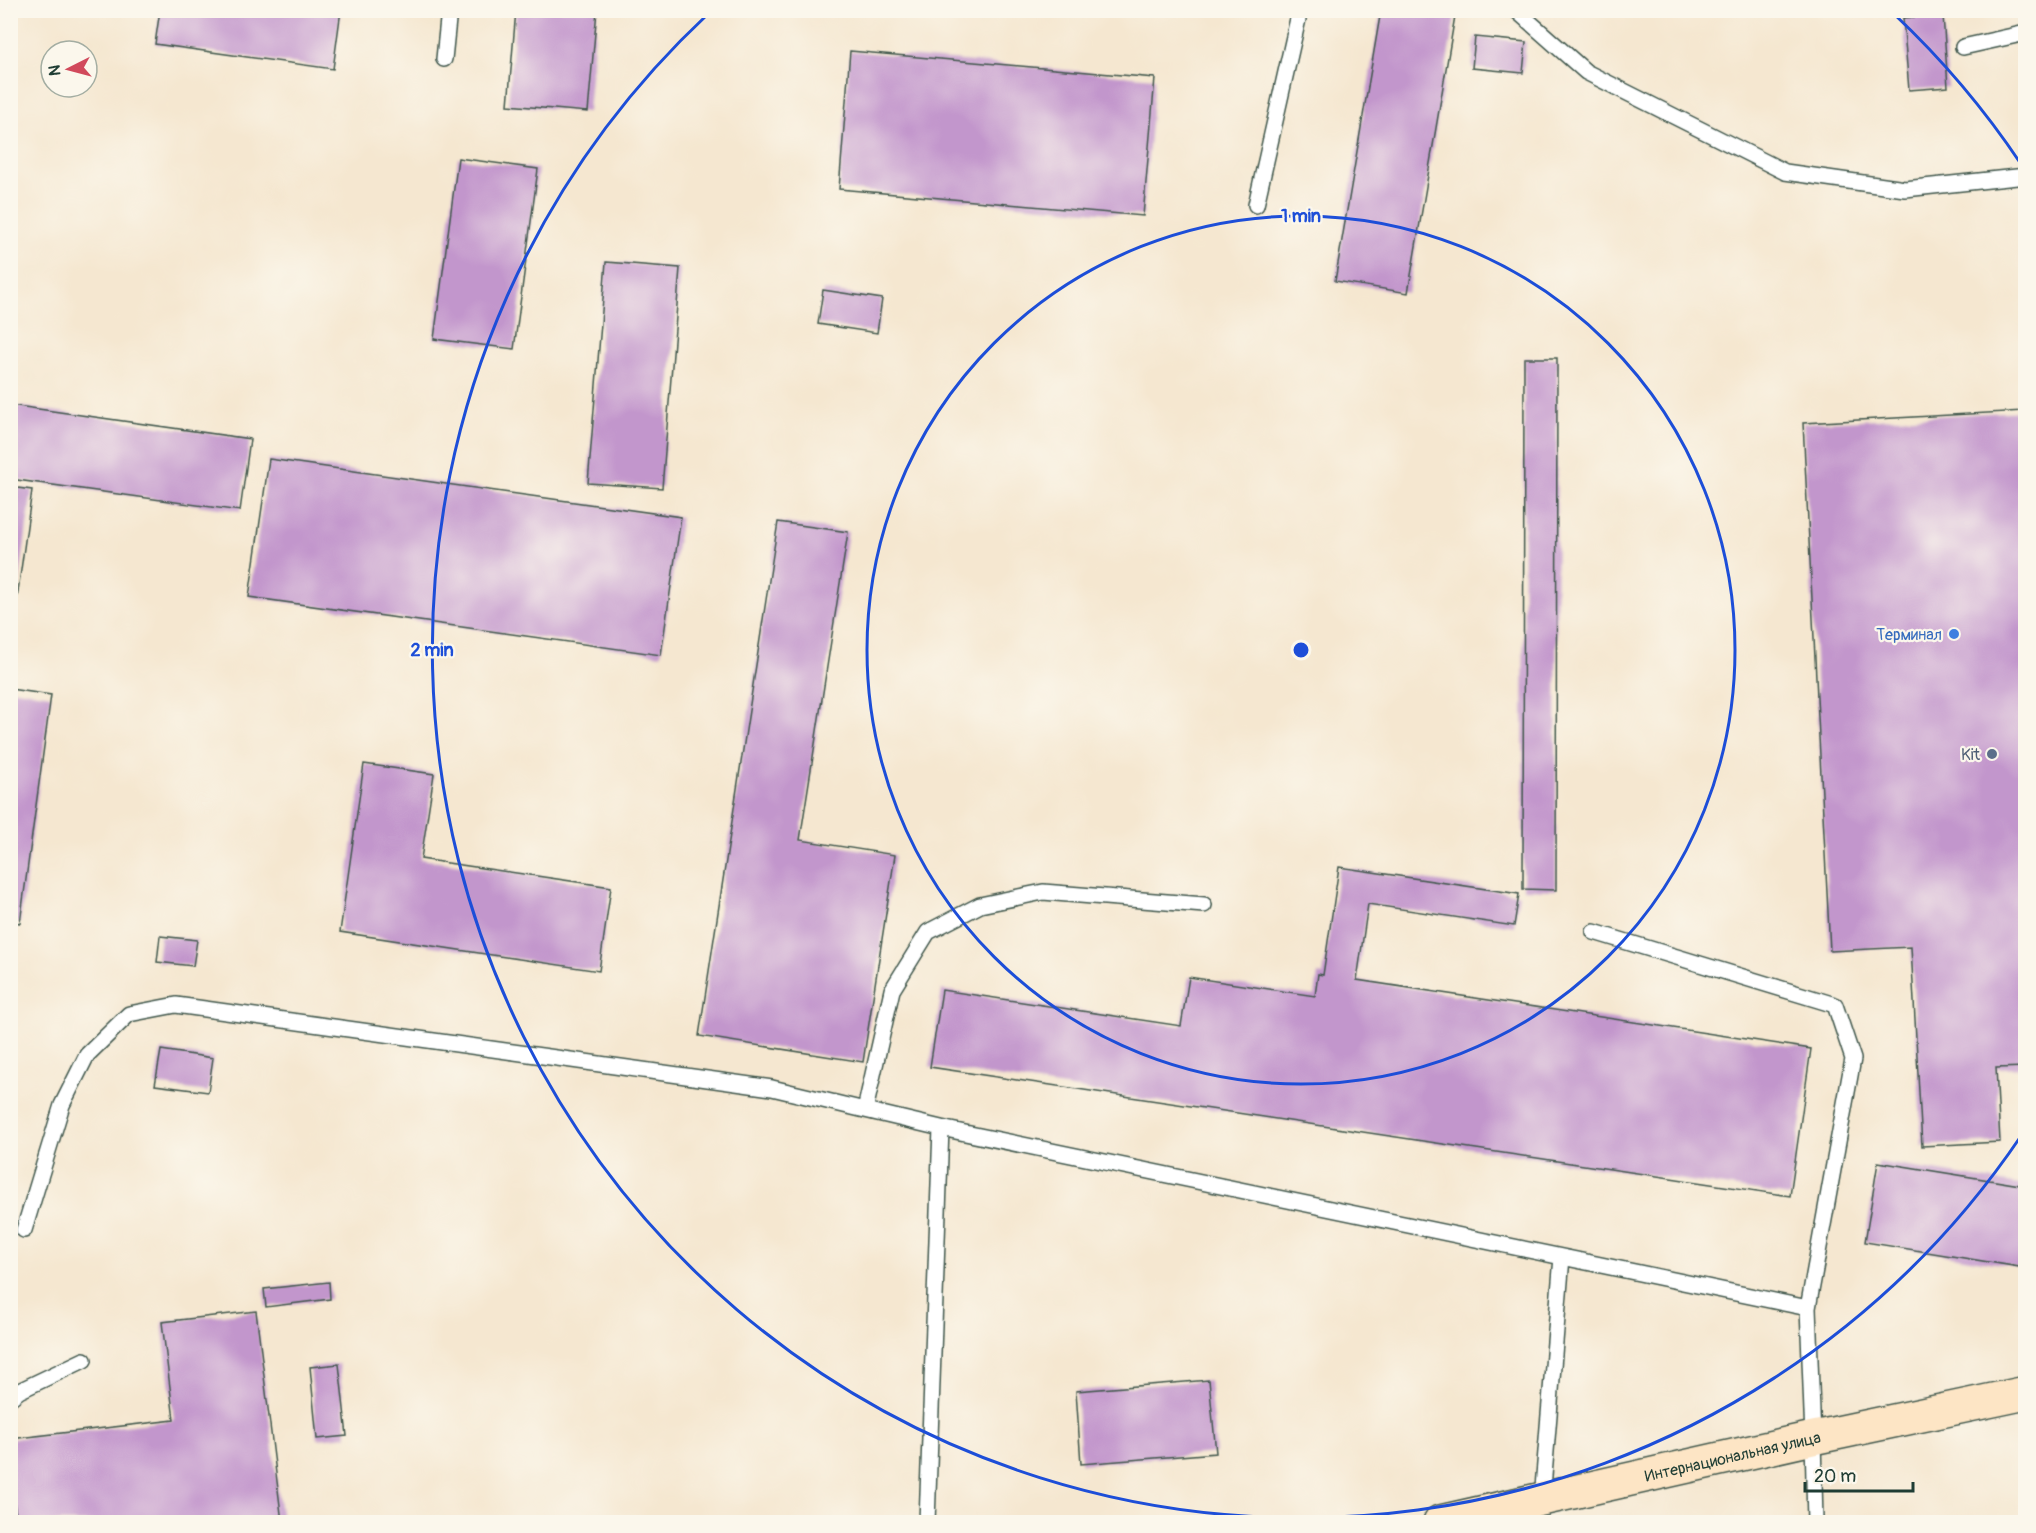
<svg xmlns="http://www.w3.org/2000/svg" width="2036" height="1533" viewBox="0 0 2036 1533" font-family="Pangolin,sans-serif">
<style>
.building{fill:#c296cc}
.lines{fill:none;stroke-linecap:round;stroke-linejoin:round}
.lane-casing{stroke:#3f564b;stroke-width:18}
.secondary-casing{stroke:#3f564b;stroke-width:36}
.lane{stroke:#fff;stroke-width:15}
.secondary{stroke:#fde5c5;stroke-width:33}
.ring{fill:none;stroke:#1d4ed8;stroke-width:3}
.shop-dot{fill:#3f7fe0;stroke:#fbf7ec;stroke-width:2}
.service-dot{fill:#5c6f8a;stroke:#fbf7ec;stroke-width:2}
.labels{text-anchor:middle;stroke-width:4.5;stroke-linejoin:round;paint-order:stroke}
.shop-label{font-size:16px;fill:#366cbe;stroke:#fbf7ec;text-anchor:end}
.service-label{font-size:16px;fill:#4e5e75;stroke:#fbf7ec;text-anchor:end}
.street-label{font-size:16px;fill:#1f3d34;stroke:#fbf7ec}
.centre{fill:#1d4ed8;stroke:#fbf7ec;stroke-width:3}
.ring-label{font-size:18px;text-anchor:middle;font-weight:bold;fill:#1d4ed8;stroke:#fbf7ec;stroke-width:4.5;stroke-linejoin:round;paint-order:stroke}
</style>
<rect width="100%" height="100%" fill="#fbf7ec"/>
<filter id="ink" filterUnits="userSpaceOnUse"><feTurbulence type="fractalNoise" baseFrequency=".0167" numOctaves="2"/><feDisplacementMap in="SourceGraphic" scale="12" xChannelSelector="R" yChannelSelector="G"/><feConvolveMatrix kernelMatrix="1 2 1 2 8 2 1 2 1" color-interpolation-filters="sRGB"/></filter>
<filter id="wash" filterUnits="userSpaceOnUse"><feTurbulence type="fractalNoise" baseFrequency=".008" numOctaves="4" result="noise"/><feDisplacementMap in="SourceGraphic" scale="24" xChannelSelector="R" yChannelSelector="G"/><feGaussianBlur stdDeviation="1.35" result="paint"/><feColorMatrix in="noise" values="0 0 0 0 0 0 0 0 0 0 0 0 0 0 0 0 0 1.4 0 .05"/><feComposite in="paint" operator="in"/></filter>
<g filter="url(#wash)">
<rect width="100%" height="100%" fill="#f5e7d0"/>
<g id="blocks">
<path class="building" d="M160,10H341L333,69L155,44Z
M516,10H597L588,112L508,105Z
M1381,10H1456L1408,293L1335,281Z
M1943,15L1948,87L1909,90L1903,18Z
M1475,37L1526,42L1523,73L1472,68Z
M850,51L1155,78L1143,216L839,189Z
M458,158L538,169L514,349L434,339Z
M606,262L680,268L662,488L588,483Z
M823,290L882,299L877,333L818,324Z
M1524,358H1557L1556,890L1523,889Z
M10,405L250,439L240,511L10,479Z
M2024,411L2026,443V1067L1996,1068L2000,1142L1922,1146L1911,947L1830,951L1803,423Z
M269,459L681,517L661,655L249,597Z
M10,487L32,490L12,635H10Z
M778,522L848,532L800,840L895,855L863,1062L699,1036Z
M10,689L51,695L20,923L10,921Z
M364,764L434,774L421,859L611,887L599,971L340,932Z
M1339,867L1519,894L1514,926L1368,904L1357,980L1811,1049L1790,1196L930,1067L942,990L1181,1026L1189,977L1315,996L1318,974L1323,975Z
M160,936L197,940L193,966L157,962Z
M161,1050L213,1058L208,1092L155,1085Z
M1878,1162L2026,1186V1268L1865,1242Z
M329,1282L330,1299L266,1307L264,1289Z
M256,1311L282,1522H17L10,1473V1439L174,1420L162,1322Z
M339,1364L347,1436L317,1439L310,1367Z
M1209,1380L1216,1453L1081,1464L1076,1391Z"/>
</g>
</g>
<g filter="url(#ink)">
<use href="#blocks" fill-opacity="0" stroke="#3f564b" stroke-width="1.5"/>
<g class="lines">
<defs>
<path id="lane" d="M1516,10L1586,72L1785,172L1905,189L2026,176
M1963,47L2026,33
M444,59L449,10
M1256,205L1300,10
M1594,932L1835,1005L1853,1059L1808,1308L1813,1438L1815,1522
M865,1110L892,990L928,932L980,905L1043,892L1204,905
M941,1128L1808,1308
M24,1230L62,1105L87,1055L129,1014L176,1005L772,1088L941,1128L927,1522
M10,1398L19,1391L84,1360
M1542,1500L1562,1257"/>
<g id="secondary">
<path id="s1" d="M1440,1522L1813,1438L2026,1393"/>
</g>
</defs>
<use href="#lane" class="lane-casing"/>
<use href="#secondary" class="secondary-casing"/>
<use href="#lane" class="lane"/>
<use href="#secondary" class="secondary"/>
</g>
</g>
<g class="ring">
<circle cx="1301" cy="650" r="434"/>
<path d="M2021 1136A869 869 0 1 1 708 14M1894 14A869 869 0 0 1 2021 164"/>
</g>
<circle class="shop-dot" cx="1954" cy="634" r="6"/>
<circle class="service-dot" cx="1992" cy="754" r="6"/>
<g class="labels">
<g class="shop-label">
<text x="1942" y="640">Терминал</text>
</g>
<g class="service-label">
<text x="1980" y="760">Kit</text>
</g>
<g class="street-label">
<text dy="6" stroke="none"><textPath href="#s1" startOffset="300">Интернациональная улица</textPath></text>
</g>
</g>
<circle cx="1301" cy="650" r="9" class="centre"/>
<g class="ring-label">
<text x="1301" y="222">1 min</text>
<text x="432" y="656">2 min</text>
</g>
<rect width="2036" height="1533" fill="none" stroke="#fbf7ec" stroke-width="36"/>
<g transform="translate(69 69) rotate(264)"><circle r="28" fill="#fbf7ec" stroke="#a3ada2" stroke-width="1.5"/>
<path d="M0-4.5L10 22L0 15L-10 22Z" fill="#d1495b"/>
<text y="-9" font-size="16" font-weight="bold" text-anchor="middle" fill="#1f3d34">N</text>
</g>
<path d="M1805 1482v9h108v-9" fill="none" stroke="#1f3d34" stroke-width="3"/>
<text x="1814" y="1482" font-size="18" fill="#1f3d34" stroke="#fbf7ec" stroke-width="4.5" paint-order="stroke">20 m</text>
</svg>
